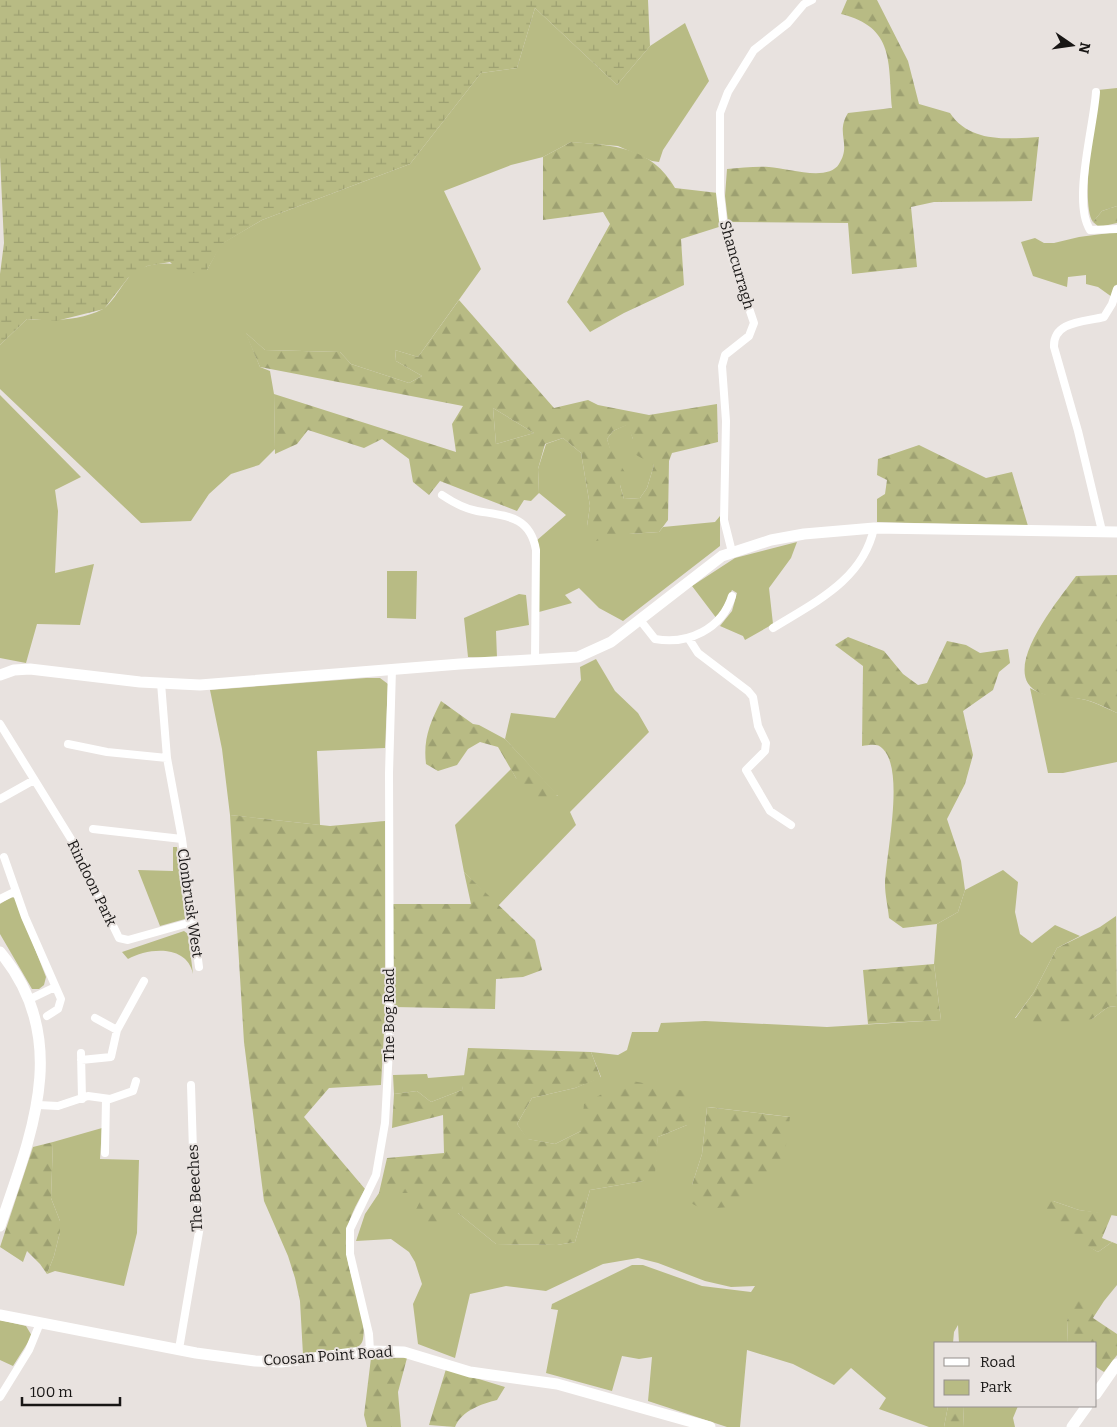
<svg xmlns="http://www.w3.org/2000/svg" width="1117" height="1427" viewBox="0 0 1117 1427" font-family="Bitter,serif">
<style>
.green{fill:#b8bb84;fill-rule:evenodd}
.forest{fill:url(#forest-firs);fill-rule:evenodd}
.wetland{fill:url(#wetland-marsh)}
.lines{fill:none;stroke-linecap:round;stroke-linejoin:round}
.street{stroke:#fff;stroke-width:8}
.secondary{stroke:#fff;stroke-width:11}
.labels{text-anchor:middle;stroke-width:4;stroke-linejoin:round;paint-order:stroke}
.street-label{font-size:15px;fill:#181615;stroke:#e8e2df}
</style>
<defs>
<pattern id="forest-firs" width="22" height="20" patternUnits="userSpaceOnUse" patternTransform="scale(1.25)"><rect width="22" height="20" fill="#b8bb84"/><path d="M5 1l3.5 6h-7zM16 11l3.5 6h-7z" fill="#9da071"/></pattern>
<pattern id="wetland-marsh" width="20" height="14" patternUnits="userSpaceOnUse" patternTransform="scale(1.25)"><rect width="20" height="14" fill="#b8bb84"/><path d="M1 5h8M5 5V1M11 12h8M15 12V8" fill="none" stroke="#9da071"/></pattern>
</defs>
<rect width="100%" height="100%" fill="#e8e2df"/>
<path class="green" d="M535,8L617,85L650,46L685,23L709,81L663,150L659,162L652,161L618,146L571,142L543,157L511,165L444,191L481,269L418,357L395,350L396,361L422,376L409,383L351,364L340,352L265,350L246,333L260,367L270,371L274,394L275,449L259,465L231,474L209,494L191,521L141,523L0,389V345L27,319C51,321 80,321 103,309C111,304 119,290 125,282C145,255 180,264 207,270L221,244L262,220L410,164L481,73L517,68Z
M1117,88V206L1102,211L1093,222C1080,205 1095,115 1098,90Z
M1117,232V284L1112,297L1098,287L1086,284V275L1068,277L1067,287L1033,276L1021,242L1035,238L1044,243H1054L1079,237Z
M0,395L81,477L55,490L58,511L55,573L94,564L80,625L37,624L26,663L0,658Z
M493,408L534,433L496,444Z
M628,424L633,439L654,465L647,488L640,498L624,499L607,439L613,431Z
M563,438L581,453L590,506L587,526L629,534L659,532L663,527L715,522L720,516V546L623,621L599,608L579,588L565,595L572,603L539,612V548L536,541L566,515L539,493L538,469L546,444Z
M797,542L791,558L769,588L773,624L745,640L743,636L720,626L732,611L737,593L732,590L717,619L692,586L735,558Z
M387,571H417L416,619L387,618Z
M519,594L526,595L529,625L496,631L497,658L468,657L464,618Z
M596,659L615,691L638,713L649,732L570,812L576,825L498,906L464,872L455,825L511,769L516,778L558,796L505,739L511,713L555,718L581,680L580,667Z
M366,678H380L388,684L385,748L317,751L320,825L230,815L222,749L210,690Z
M1030,688C1048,698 1058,695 1076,698C1091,700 1104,707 1117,713V762L1063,773H1048Z
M173,847H177L185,919L160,926L138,870L173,871Z
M1003,870L1018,882L1015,912L1020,934L1032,943L1055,925L1080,936L1057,948L1034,992L1015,1018L1092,1019L1108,1007L1117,1006V1216L1079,1210L1053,1201L1080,1241L1098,1252L1112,1242L1117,1244V1285L1104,1301H1083L1067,1320L1068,1343H959L958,1325L954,1332L953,1343H936V1406H948L944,1427H929L879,1409L886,1398L851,1368L834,1385L793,1364L747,1350L740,1427H727L648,1401L652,1357L639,1359L622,1356L612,1391L546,1373L558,1310L551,1309L552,1304L632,1265H643L702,1286L751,1292L755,1286L731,1287L705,1281L658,1263L638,1258L603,1264L546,1291L506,1286L470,1294L455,1358L418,1344L413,1304L422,1284L415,1262L409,1252L391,1239L356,1241L365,1214L379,1193H424L458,1213L496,1244L557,1245L575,1242L590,1190L643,1181L656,1152L658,1137L687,1125L581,1131L555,1144L527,1139L517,1124L532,1098L575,1088L601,1077L591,1052L618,1055L627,1050L632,1032H658L661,1023L705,1021L827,1027L941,1020L934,964L937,924L958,912L965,890ZM707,1107H708L790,1117L692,1185L702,1154Z
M11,897L15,898L46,977L44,985L39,989H32L0,934V904Z
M184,931L188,934L193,974C187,944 148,948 128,959L122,952Z
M427,1074L428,1078L466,1075L462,1090L431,1102L417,1091L394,1094L393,1075Z
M102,1128L100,1159L139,1160L137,1233L124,1286L55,1271L47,1274L54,1256L60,1232V1221L51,1198L53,1142Z
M0,1320L26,1326L32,1336L13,1366L0,1360Z
M964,1406H1018L1013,1418L1015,1427H963Z"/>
<path class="forest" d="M847,0H877L908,61L919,104L950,113C970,143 1007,139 1039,137L1032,201L934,202L911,207L917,267L852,274L848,223L728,222L725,196L727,169C741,168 756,166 769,167C787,168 828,182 839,164C852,144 835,134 848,113L892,108C888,63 895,27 841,14Z
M571,142C613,145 652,147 675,188L718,193L722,226L681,239L684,285L624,313L590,332L567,302L610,224L603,212L543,220V157Z
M1117,206V223L1099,227L1093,222L1102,211Z
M459,300L554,408L588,400L598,405L649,415L717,404L718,442L672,453L669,461L668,520L659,532L629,534L596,541L587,526L590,506L581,453L563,438L545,444L538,469L539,493L531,501L524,500L517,511L440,481L429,495L413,482L409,459L382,439L364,448L308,430L297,444L275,454L274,394L456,452L452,424L463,406L260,367L245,332L265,350L340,352L351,364L409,383L422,376L396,361L395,350L418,357ZM493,408L534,433L496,444ZM627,425L633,439L629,451L654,465L647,488L640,498L624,499L620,485L626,474L610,448L607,439L613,431Z
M919,445L986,478L1012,472L1028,526L877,522V499L885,494L887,480L877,475L878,459Z
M1117,575V713C1103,706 1089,699 1074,698C1062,697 1051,698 1040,693C995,674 1061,597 1076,576Z
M848,637L884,651L903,674L918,685L927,683L947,641L966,645L980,653L1008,649L1010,663L999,672L993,690L963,711L973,755L965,784L947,819L961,861L965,890L958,912L937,924L903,928L889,918C888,907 885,895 885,884C886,854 905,771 883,749C878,743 870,745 862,746L863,666L835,645Z
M441,701L473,724L479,725L505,739L558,795L538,803L516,778L498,747L480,742L468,749L457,765L438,771L426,764C423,739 430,723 441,701Z
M230,815L330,826L385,821V1015L381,1085L329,1088L304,1117L365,1189C356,1205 347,1220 346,1239C344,1271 368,1311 363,1339C362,1345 358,1347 353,1349L303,1355L300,1301L295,1278L288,1256L264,1201L244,1042Z
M464,872L535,940L542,970L523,977L496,979L495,1009L394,1007L392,904H471Z
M1116,916L1117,1006L1108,1007L1092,1019L1049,1026L1015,1019L1034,992L1057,948L1100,927Z
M934,964L941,1020L868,1024L863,970Z
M468,1048L591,1052L601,1078L575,1088L532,1098L517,1124L528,1139L555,1144L581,1131L584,1104L627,1080L691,1092L687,1125L658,1137L655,1173L643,1181L590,1190L575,1242L557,1245L496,1244L458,1213L428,1229L412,1218L424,1193H379L387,1158L444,1153L443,1115L392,1128L394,1094L417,1091L431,1102L462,1090Z
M707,1107L790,1117L785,1152L763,1185L730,1207L702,1209L689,1202L692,1185L702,1154Z
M53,1142L51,1198L60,1221V1232L54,1256L47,1274L40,1264L27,1251L23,1262L0,1247L33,1147Z
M1053,1201L1079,1210L1112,1214L1102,1238L1112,1242L1098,1252L1057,1230L1043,1218L1044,1202Z
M1078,1301H1104L1093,1318L1117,1334V1355L1104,1372L1096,1367V1343H1068L1067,1320Z
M371,1358H407L398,1392L401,1427H367L364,1415Z
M446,1369L505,1387L497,1400C482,1404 462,1410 455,1427L429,1425Z
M948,1406H964L963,1427H944Z"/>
<path class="wetland" d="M0,0H648L650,46L617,85L535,8L517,68L481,73L410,164L262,220L222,244L207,270L183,275L170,262L147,266L128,278L104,309L56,321L27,319L0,345V274L4,243L0,157Z"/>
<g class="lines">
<path class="street" d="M1096,92C1094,126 1072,202 1090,230L1117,229
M442,495C451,501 466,509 477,511C505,516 530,515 536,550L535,660
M1102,531L1078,431L1054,347C1053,321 1084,322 1104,317L1112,304L1117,289
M732,552L724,520L726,421L722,366L725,355L749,336L754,323L731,255L723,220L720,193V113L728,92L754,50L788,23L804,4L812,0
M640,620L655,639C688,645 722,629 732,596
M773,628C815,602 863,580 874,528
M689,639L698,653L748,691L753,697L758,726L766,743L765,751L746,770L770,811L791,825
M161,683L167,758L182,839L199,967
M0,724L71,839L119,938L128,940L192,922
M68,744L107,752L167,758
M0,799L34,780
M93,829L182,839
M4,857L25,917L61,999L58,1009L47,1016
M0,899L16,891
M28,1000L55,987
M95,1018L117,1030
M81,1053L82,1099
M81,1060L111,1057L117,1030L144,981
M38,1105L58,1106L88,1096L110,1099L133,1091L136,1081
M105,1153L106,1099
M179,1349L200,1226L193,1151L191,1085
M370,1351L369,1334L350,1254V1229L376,1175L385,1123L390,1031L389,773L392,669
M0,1397L29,1350L40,1323"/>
<path class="secondary" d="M0,675L14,670L30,669L140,682L200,685L460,664L578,657L611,642L722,556L771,540L804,534L874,528L1117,532
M0,952C72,1038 32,1133 0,1226
M0,1315L196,1353L255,1361L281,1362L370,1351L404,1352L470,1372L557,1384L710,1427
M1096,1394L1117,1364
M1072,1427L1087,1406"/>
</g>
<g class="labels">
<g class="street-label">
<text transform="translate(737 265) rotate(74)" y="5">Shancurragh</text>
<text transform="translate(92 883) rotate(64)" y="5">Rindoon Park</text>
<text transform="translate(190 903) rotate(82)" y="5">Clonbrusk West</text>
<text transform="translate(389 1015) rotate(-90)" y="5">The Bog Road</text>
<text transform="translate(195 1188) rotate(-93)" y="5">The Beeches</text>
<text transform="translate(328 1356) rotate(-4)" y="5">Coosan Point Road</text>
</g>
</g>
<rect x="934" y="1342" width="162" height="65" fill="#e8e2df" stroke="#95908e"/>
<rect x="944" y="1358" width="25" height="8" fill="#ffffff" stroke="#95908e"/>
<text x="980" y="1367" font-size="15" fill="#181615">Road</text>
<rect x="944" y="1380" width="25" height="15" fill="#b8bb84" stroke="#95908e"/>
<text x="980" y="1392" font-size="15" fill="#181615">Park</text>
<g transform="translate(1072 45) rotate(103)" stroke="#e8e2df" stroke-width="4" paint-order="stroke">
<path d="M0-4L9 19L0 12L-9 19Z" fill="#181615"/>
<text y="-8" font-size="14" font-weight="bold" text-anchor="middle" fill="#181615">N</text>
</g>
<path d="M22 1397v8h98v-8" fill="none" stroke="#181615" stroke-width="2.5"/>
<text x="30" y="1397" font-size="15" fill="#181615" stroke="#e8e2df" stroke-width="4" paint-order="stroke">100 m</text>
</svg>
